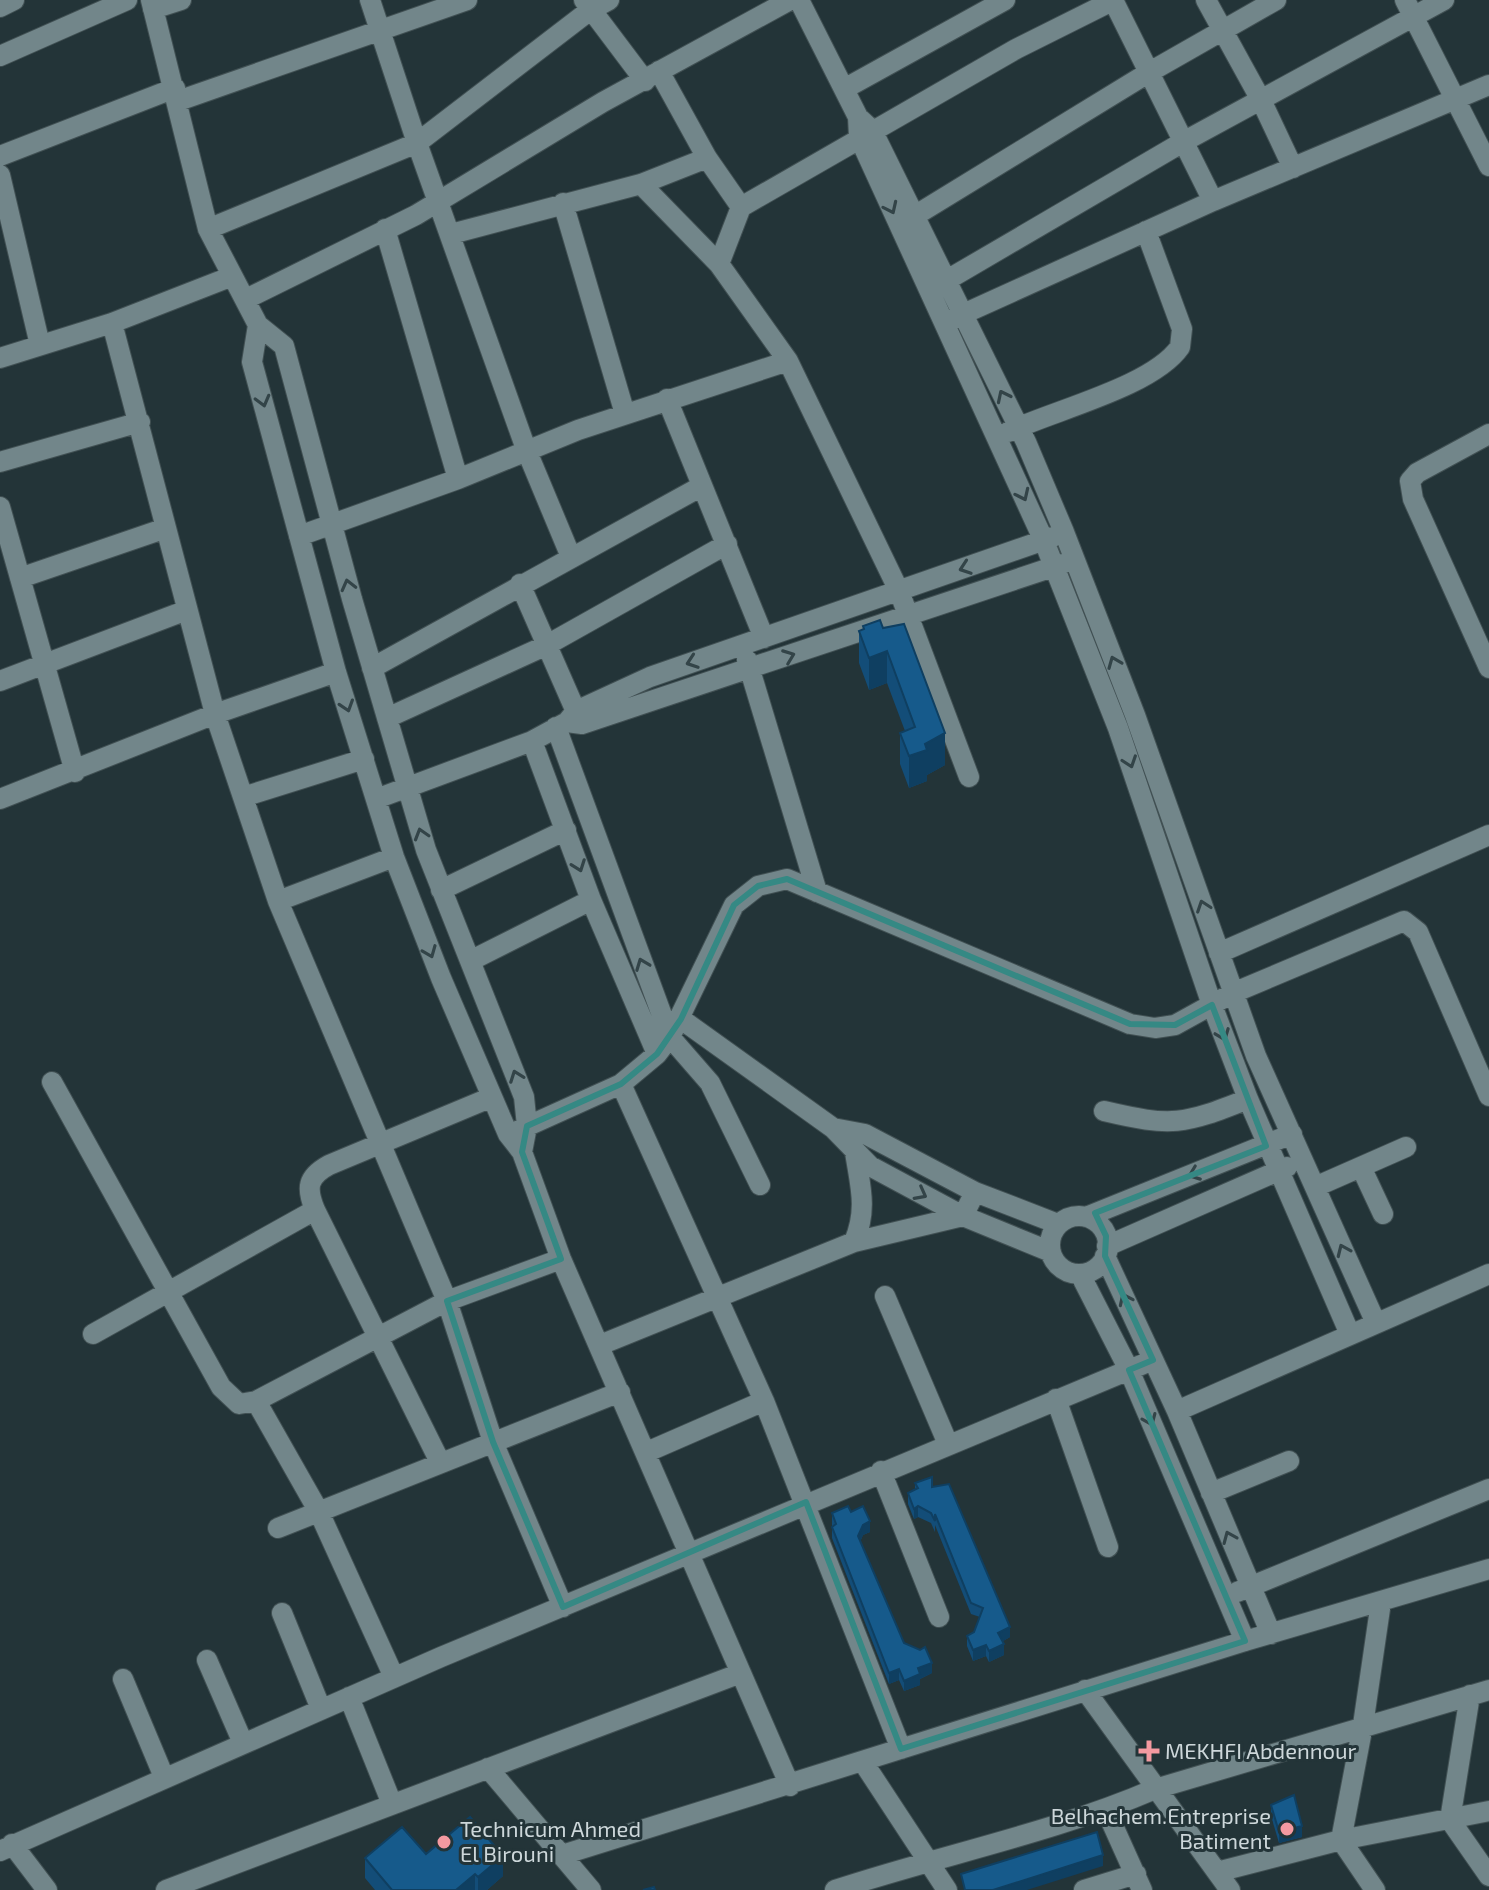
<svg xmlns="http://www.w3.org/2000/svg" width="1489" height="1890" viewBox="0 0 1489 1890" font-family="'Exo 2',sans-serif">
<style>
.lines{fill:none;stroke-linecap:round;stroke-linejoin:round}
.minor-casing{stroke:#415053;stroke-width:22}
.minor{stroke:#72868a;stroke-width:20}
.wall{fill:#134d78}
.shaded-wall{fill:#0f3f61}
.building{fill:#165a8b;stroke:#0f3f61;stroke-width:2}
.oneway{stroke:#334448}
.marked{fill:none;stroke:#358984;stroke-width:6;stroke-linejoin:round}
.poi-dot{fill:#f49aa1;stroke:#233438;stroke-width:3}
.labels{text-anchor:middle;stroke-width:6;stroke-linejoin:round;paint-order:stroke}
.poi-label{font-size:22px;fill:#cdd7da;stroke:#233438;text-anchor:start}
</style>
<rect width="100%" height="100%" fill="#233438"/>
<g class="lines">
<defs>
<path id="minor" d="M151,0L208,229L258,325L284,346L352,599L426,850L524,1097L527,1126L522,1152
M370,0L417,143L526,449L571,557
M584,0L645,81
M799,0L858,117L872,130L1026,442L1064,532L1135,715L1256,1056L1375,1321
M1113,0L1213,201
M1206,0L1261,100L1293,168
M1405,0L1489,166
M0,7L14,0
M153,9L181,0
M0,56L127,0
M659,71L707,158L741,207L1016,49L1114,0
M844,89L1005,0
M178,101L467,0
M858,117L859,137L1044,541L1118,728L1212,1005L1248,1099L1349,1332
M0,156L175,88
M0,175L40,345
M641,184L719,264L788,361L899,591L969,777
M563,203L625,414
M916,215L1148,73L1276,0
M208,229L417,143L589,11L609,0
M385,229L458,479
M451,234L641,184L707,158
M719,264L741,207
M947,280L1183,142L1444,0
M246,299L416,215L603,102L790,0
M950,320L1213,201L1489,85
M112,323L215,714L278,901L447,1301L493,1442L563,1607
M258,325L252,362L336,672L394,857L441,978L508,1134L522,1152L561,1259L790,1786
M0,358L112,323L230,277
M667,399L764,638
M1008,432C1054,410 1152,387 1180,347L1182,329L1146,231
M1489,434L1417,473L1410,481L1413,499L1489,668
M0,462L140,422
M0,507L75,772
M299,536L458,479L578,430L788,361
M20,578L166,528
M520,584L581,723
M747,660L817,892
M372,668L702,486
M0,681L187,610
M387,718L547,645L727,544
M567,722L582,724L1062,564
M556,727L670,1037L710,1083L760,1185
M532,741L591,900L657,1054
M243,797L364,759
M0,799L215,714L336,672
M376,799L532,741L567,722L576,711L650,677L1053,537
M441,890L566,830
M278,901L394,857
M1219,953L1489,835
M470,961L591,900
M681,1019L833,1128L870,1166L963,1216L1051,1252
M52,1082L221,1387L239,1404L256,1401L319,1512L394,1677
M1104,1111C1172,1127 1183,1125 1248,1099
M833,1128L865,1134L975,1192L1058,1224
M519,1130L621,1084
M1361,1167L1383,1214
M1315,1187L1406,1147
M1050 1245a29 29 0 1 1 58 0a29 29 0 1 1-58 0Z
M1086,1217L1292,1134
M854,1242C868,1209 860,1185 855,1152
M1107,1246L1287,1167
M1105,1256L1177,1411L1271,1634
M1080,1274L1129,1370L1245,1641
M885,1296L948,1444
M93,1334L315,1210
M600,1345L854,1242L963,1216L975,1192
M1056,1399L1108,1547
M256,1401L447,1301L561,1259
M1177,1411L1489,1274
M647,1452L764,1401
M440,1462L315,1210C306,1188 307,1177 329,1165L492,1097
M881,1471L939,1617
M1211,1493L1289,1461
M278,1528L620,1392
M1237,1592L1489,1489
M282,1613L321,1709
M207,1660L243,1743
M123,1679L164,1777
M1085,1690L1230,1890
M1470,1695L1450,1820L1489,1876
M349,1697L392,1804
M901,1749L764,1401L621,1084L657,1054L670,1037L734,905L758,886L787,879L1130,1024L1155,1028L1175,1025L1233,993L1404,921L1418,932L1489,1096
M863,1762L947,1890
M488,1768L591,1890
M1106,1810L1142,1890
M12,1844L47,1890
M0,1851L441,1657L1153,1360
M562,1855L1245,1641L1489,1569
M1217,1872L1341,1840L1489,1811
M166,1890L741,1673
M835,1890C941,1855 1053,1833 1155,1789L1489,1690
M1084,1890L1136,1874
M1375,1890L1341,1840L1363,1725L1381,1602"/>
</defs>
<use href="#minor" class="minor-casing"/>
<use href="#minor" class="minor"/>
</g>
<path class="wall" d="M863,626L883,628L945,765L927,775V781L909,788L900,764V733L905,731L887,683L869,690L859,663V631L863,630Z
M915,1483L932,1487L1010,1637L1003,1641L1004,1655L989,1662L986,1656L973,1661L967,1646V1636L974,1632L980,1617L971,1614L935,1525V1532L931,1523L918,1517L914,1519L908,1504V1493L915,1489Z
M851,1512L870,1532L863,1535L860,1542L904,1643L932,1673L920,1679V1685L904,1691L899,1680L889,1684L832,1538V1513Z
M1271,1805L1302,1837L1279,1843L1271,1816Z
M426,1854L503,1876L487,1890H375L365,1878V1858Z"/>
<path class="shaded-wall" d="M887,651V683L869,690V658Z
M945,733V765L927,775V781L909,788V756L925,744Z
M918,1506V1517L914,1519V1509Z
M870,1521V1532L863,1535L858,1547V1536L863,1525Z
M1010,1627V1637L998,1644V1633Z
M1004,1644V1655L989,1662V1651Z
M986,1645V1656L973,1661V1650Z
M932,1663V1673L920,1679V1685L904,1691V1681L918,1668Z
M899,1669V1680L889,1684V1673Z
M1302,1826V1837L1279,1843V1832Z
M1103,1855V1866L1027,1890H993Z
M503,1856V1876L487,1890H478V1877Z
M475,1874V1890H456Z"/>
<path class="building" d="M880,620L883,628L904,624L945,733L925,744L927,750L909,756L900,733L915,727L887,651L869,658L859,631L864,629L863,626Z
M932,1477V1487L949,1484L1010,1627L998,1633L1004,1644L989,1651L986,1645L973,1650L967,1636L974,1632L983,1608L971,1603L935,1514V1521L931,1513L918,1506L914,1509L908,1493L918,1488L915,1483Z
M848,1506L851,1512L863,1506L870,1521L863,1525L858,1536L904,1643L920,1650L925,1647L932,1663L918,1668L920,1674L904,1681L899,1669L889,1673L832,1527L836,1524L832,1513Z
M1294,1795L1302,1826L1279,1832L1271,1805Z
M470,1817L503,1856L478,1877L475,1874L456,1890H392L365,1858L402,1827L426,1854Z
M1097,1832L1103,1855L993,1890H965L961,1874Z
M654,1887L655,1890H643Z"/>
<defs><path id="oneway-chevron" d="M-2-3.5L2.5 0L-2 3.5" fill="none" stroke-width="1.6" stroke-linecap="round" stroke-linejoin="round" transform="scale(2)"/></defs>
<g class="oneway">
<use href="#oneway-chevron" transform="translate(891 208) rotate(65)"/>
<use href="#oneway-chevron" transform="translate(1003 396) rotate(-116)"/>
<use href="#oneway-chevron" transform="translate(263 401) rotate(75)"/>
<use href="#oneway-chevron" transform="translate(1023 495) rotate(65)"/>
<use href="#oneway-chevron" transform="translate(965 568) rotate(161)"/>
<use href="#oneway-chevron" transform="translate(348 585) rotate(-104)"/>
<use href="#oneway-chevron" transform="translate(789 656) rotate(-21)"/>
<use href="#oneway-chevron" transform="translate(692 662) rotate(161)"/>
<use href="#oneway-chevron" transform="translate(1114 662) rotate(-112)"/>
<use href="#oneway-chevron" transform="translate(347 706) rotate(72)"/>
<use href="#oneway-chevron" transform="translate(1130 762) rotate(71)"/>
<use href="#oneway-chevron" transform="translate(421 834) rotate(-107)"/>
<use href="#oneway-chevron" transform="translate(579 866) rotate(70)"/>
<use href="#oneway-chevron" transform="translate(1203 906) rotate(-109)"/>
<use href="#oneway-chevron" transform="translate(430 952) rotate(68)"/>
<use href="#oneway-chevron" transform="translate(642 964) rotate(-111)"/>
<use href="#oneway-chevron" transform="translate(1223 1035) rotate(69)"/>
<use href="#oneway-chevron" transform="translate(516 1076) rotate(-110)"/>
<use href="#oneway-chevron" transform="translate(1194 1174) rotate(159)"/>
<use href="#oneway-chevron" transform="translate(921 1194) rotate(28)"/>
<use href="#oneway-chevron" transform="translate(1343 1250) rotate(-114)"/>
<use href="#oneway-chevron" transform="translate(1125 1299) rotate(-115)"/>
<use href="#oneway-chevron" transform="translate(1150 1420) rotate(67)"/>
<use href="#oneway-chevron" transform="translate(1229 1537) rotate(-113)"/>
</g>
<path class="marked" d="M787,879L1130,1024L1175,1025L1212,1005L1266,1146L1095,1213L1106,1236L1105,1256L1153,1360L1129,1370L1245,1641L901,1749L806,1502L563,1607L493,1442L447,1301L561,1259L522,1152L527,1126L621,1084L657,1054L681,1019L734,905L758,886Z"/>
<g class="poi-dot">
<path d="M1145 1739h8v8h8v8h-8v8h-8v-8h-8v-8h8z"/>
<circle cx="1287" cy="1829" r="8"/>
<circle cx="444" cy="1842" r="8"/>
</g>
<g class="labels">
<g class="poi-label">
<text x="1165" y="1759">MEKHFI Abdennour</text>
<text x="1271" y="1824" text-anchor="end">Belhachem.Entreprise<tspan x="1271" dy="25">Batiment</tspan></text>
<text x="460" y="1837">Technicum Ahmed<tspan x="460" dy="25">El Birouni</tspan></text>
</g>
</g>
</svg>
